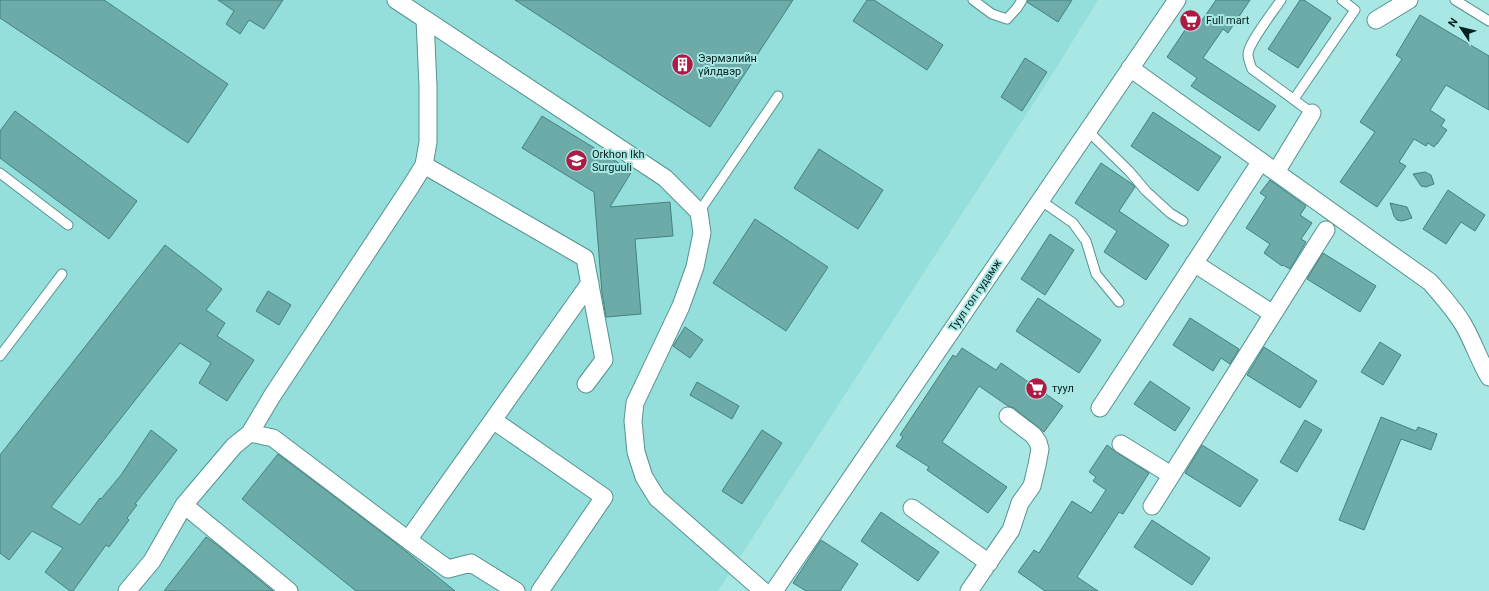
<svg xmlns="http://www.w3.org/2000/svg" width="1489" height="591" viewBox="0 0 1489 591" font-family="Roboto,sans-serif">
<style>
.built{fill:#94dfdb}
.building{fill:#6daba9;stroke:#448280}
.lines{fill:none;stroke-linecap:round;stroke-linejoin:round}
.service-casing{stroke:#559390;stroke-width:11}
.minor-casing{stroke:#559390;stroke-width:19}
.service{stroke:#fff;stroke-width:9}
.minor{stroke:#fff;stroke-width:17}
.labels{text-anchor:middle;stroke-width:4;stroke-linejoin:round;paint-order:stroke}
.poi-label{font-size:11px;fill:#062120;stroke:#a8e7e4;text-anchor:start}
.street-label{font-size:11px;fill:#062120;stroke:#a8e7e4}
</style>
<rect width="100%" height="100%" fill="#a8e7e4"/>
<path class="built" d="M0,0H1098L1055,70L718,591H0Z"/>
<path class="building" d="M0,0H104L228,84L188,143L0,18Z
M218,0H283L264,29L249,20L240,34L226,24L234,11Z
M515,0H793L710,127Z
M867,0H874L943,45L927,70L853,21Z
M1028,0H1072L1058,22L1027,2Z
M1216,0H1250L1228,33L1223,29L1203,58L1276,106L1259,131L1191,86L1197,78L1167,57L1189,24L1196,29Z
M1300,0H1304L1331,18L1298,68L1268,49Z
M1420,15L1489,56V110L1446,85L1430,110L1445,120L1441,126L1447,130L1437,144H1436L1434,147L1428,143L1426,146L1414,139L1399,162L1406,166L1377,207L1340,182L1375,132L1360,122L1402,59L1396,55Z
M1025,58L1047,72L1022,111L1001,97Z
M15,111L137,201L109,239L0,158V131Z
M1153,112L1221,157L1198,191L1131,146Z
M542,116L632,171L610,207L670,202L673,236L635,239L641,314L606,317L602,293L594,192L522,148Z
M819,149L883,190L858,229L794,188Z
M1101,163L1132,184L1135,187L1119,211L1169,245L1146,280L1104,252L1117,231L1075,203Z
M1425,172L1431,175L1434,184L1426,187L1421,186L1413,174Z
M1270,180L1306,206L1300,215L1312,223L1301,239L1306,242L1290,269L1283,265L1282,266L1264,253L1270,244L1246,228L1266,197L1260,193Z
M1448,190L1485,215L1475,231L1461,222L1446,244L1423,229Z
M1390,203L1407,207L1412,218L1402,221L1397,220L1394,216Z
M755,219L828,267L786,331L713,283Z
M1050,234L1074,250L1045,295L1021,279Z
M165,245L222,289L206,310L225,323L217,336L254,360L227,401L199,383L211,363L180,343L51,507L80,525L100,498L101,499L121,475L151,430L177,450L135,504L137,505L127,518L129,520L109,547L106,545L73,591H70L45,572L63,548L32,531L9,560L0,553V455Z
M1323,253L1376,286L1360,312L1307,279Z
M268,291L291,305L279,325L256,311Z
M1038,298L1101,340L1079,373L1016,331Z
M1190,318L1239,349L1230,364L1221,358L1213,371L1173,345Z
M685,327L703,340L690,358L673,346Z
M1380,342L1401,355L1383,385L1361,372Z
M1264,347L1317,381L1300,408L1247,375Z
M962,348L996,370L1001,363L1063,406L1044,432L1014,408L1008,406L979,386L942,442L1007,487L988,513L927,470L929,467L896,446L903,437L900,435L953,355L956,357Z
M1150,381L1190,408L1175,431L1134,404Z
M697,382L739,406L732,419L690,395Z
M1381,417L1416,431L1418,427L1437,434L1431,450L1401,439L1364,530L1339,520Z
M1305,420L1322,430L1297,472L1280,462Z
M762,430L782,443L742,504L722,491Z
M1107,445L1116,452L1149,473L1123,514L1119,512L1077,577L1098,591H1045L1018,572L1034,550L1039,553L1072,501L1091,513L1106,490L1093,481L1096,477L1089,472Z
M1202,445L1258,480L1240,507L1185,473Z
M278,454L397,544L455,591H356L242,499Z
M881,512L939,552L918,581L861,541Z
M1152,520L1210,558L1192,585L1134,547Z
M206,537L216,544L273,591H164Z
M821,540L858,564L840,591H806L793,583Z"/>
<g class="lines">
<defs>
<path id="service" d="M973,0L992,14L1007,19L1017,8L1022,0
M1281,0C1273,12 1249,42 1248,54C1248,59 1250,64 1252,69L1312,113
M1455,0L1489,21
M1294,99L1355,10L1342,0
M1088,131L1129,171L1146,191L1170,213L1183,221
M0,173L68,225
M1040,200L1073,223L1086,241L1096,274L1119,302
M699,212L778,96
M0,356L62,274"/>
<path id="minor" d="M396,0L665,178L699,212L702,233L695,267L681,306L635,403L633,421L636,452L644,477L657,498L763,591
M1376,20L1409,0
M1130,68L1430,282C1442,296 1454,309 1463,324C1473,341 1479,360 1489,377
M424,165L585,258L604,360L586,384
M1276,172L1312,113
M1194,263L1273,314
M1100,408L1261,161
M493,420L604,497L540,591
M250,433L273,438L408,540L590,283
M1121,444L1171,475
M184,505L289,591
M1152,506L1326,230
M912,508L989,563
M408,540L448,569L471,563L516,591
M127,591L152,561L184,505L234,446L250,433L272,396L411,186L424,165L428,142V86L425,19
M774,591L1177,0
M969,591L1011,530L1020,503L1032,486L1037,465L1040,449L1038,442L1033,435L1008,416"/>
</defs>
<use href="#service" class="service-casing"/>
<use href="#minor" class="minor-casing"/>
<use href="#service" class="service"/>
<use href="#minor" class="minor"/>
</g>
<defs>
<symbol id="supermarket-disc" viewBox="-11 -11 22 22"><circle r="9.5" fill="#ae1a43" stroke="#a8e7e4"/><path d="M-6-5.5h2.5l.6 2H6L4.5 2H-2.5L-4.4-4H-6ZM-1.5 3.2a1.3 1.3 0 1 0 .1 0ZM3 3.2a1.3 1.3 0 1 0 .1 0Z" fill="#fff"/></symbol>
<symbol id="building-disc" viewBox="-11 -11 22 22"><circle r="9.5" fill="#ae1a43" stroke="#a8e7e4"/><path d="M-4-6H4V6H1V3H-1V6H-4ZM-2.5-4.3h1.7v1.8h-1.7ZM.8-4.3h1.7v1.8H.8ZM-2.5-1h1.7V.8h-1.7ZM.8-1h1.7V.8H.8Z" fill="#fff"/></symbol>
<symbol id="university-disc" viewBox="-11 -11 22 22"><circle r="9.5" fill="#ae1a43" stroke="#a8e7e4"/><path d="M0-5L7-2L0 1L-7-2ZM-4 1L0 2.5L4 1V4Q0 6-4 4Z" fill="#fff"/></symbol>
</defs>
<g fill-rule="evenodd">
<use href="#supermarket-disc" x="1178" y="8" width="25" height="25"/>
<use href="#building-disc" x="670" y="52" width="25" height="25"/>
<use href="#university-disc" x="564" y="148" width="25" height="25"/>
<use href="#supermarket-disc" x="1024" y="376" width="25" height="25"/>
</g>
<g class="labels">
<g class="poi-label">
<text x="1206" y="24">Full mart</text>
<text x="698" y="62">Ээрмэлийн<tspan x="698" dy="13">үйлдвэр</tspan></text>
<text x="592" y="158">Orkhon Ikh<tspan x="592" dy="13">Surguuli</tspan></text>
<text x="1052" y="392">туул</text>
</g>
<g class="street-label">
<text transform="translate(975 295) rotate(-56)" y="4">Туул гол гудамж</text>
</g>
</g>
<g transform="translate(1461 28) rotate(305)" stroke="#a8e7e4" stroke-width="3" paint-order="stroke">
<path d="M0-3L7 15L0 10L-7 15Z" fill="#062120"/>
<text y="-6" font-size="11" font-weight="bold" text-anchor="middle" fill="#062120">N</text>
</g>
</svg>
